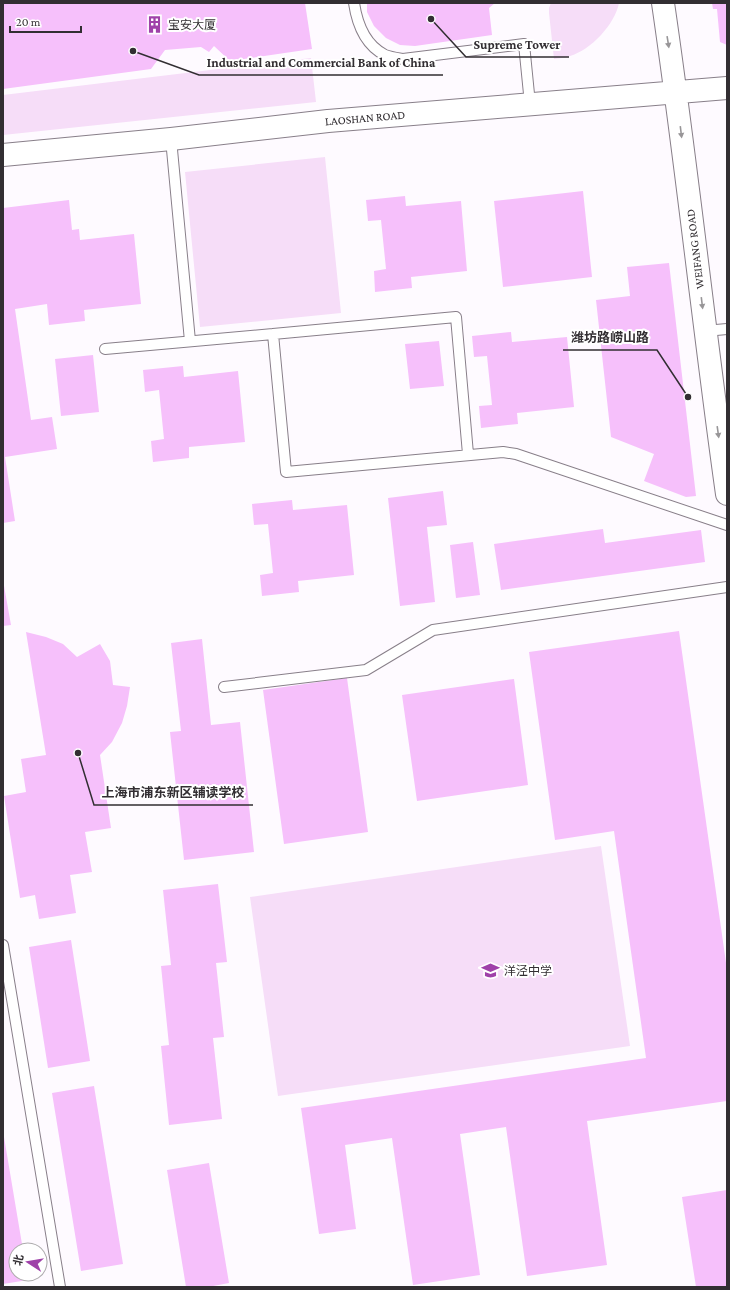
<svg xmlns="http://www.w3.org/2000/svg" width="730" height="1290" viewBox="0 0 730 1290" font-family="'Crimson Pro','Noto Sans SC',serif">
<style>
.green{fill:#f6ddf8}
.building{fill:#f6c0fb}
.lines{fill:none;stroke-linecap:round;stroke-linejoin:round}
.lane-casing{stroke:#887f89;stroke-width:12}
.secondary-casing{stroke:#887f89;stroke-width:24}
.lane{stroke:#fff;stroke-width:10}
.secondary{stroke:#fff;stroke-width:22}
.oneway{fill:#989698}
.labels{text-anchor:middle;stroke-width:4;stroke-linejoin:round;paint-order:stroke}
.poi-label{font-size:12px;fill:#322e32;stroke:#fff;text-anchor:start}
.street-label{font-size:12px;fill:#322e32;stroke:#fff}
.leader{fill:none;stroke:#322e32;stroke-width:1.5}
.callout-dot{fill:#322e32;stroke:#fff;stroke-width:1.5}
.callout-label{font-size:13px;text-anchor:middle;font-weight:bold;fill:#322e32;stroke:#fff;stroke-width:4;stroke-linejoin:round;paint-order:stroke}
</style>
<rect width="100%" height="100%" fill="#fefaff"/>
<path class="green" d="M551,3H619C615,24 591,50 570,56C565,58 559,58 554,59L549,13V8Z
M311,58L316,102L3,135V95Z
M325,157L341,313L200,327L185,172Z
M601,846L630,1046L278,1096L250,897Z"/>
<path class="building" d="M3,3H305L312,49L230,61L214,46L209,52L201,47L165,50L151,69L3,89Z
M367,3H495L489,8L492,35L415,46L400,45L386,38L374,26L367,12Z
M712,3H727V45L720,42L717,9H713Z
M583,191L592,277L503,287L494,201Z
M405,196L406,206L461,201L467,271L411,277L412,288L375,292L374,271L386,269L381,220L368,221L366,200Z
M69,200L72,230L79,229L80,240L134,234L141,304L84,310L85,321L49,325L47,304L15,309L31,420L52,417L57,449L5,457L15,521L3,523V208Z
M669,263L696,496L686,497L644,481L654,454L611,437L596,300L630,296L627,267Z
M511,332L512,342L567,337L574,407L517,413L518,424L481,428L479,406L492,405L487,356L474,357L472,336Z
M439,341L444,386L410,389L405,344Z
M93,355L99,412L61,416L55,359Z
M183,366L184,377L238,371L245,442L189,447V458L153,462L151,441L164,439L159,390L145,392L143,370Z
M443,491L447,525L427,527L435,602L400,606L388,498Z
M292,500L293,510L347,505L354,575L298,581L299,592L262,596L260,575L273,573L268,524L254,525L252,504Z
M603,529L605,543L701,530L705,562L501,590L494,544Z
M473,542L480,595L456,598L450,545Z
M3,580L11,625L3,626Z
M679,631L727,970V1101L587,1121L607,1265L527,1276L506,1127L460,1134L480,1275L413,1285L392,1138L345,1145L356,1229L319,1234L301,1108L646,1058L614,831L555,840L529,652Z
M26,632L46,637L63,644L77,657L100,644L110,661L113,685L130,687L127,706L122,723L112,742L100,755L111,828L85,832L92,872L70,875L76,913L39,919L35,895L20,898L4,796L26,792L21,759L46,755Z
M202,639L211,725L240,722L254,852L184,860L170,732L181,731L171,643Z
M347,678L368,832L284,844L263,690Z
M514,679L528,785L417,801L402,695Z
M218,884L227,962L216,963L224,1037L213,1038L222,1119L169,1125L161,1046L169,1045L161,966L171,965L163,890Z
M71,940L90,1061L48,1068L29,947Z
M94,1086L123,1264L81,1271L52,1093Z
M4,1137L23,1250H16V1274H27L28,1280L3,1284Z
M209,1163L229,1283L208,1287H186L167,1170Z
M727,1190V1287H696L682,1197Z"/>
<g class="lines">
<defs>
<path id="lane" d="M354,3C357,23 365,45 385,55C390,57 397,58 403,59L524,44L530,104
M171,139L190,341
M705,331L727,329
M273,334L456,317L468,454
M105,349L273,334L286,472L503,452L516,454L727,525
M224,687L366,670L433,630L727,587
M3,945L60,1287"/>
<path id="secondary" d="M663,3C687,166 704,331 727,494
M3,155L171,139L328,121L727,88"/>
</defs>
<use href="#lane" class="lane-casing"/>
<use href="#secondary" class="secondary-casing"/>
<use href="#lane" class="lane"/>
<use href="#secondary" class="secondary"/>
</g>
<defs><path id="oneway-solid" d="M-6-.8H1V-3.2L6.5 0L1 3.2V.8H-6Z"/></defs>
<g class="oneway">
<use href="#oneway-solid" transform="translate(668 42) rotate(81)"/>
<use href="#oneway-solid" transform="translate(681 132) rotate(83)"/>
<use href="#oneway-solid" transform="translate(702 303) rotate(83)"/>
<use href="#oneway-solid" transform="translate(718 432) rotate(82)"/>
</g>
<defs>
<symbol id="building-bare" viewBox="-9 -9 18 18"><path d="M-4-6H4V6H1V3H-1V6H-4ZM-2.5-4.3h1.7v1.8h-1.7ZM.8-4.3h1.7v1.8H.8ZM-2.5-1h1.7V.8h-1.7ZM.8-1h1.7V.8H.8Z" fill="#9f41a9" stroke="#fff" stroke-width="2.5" paint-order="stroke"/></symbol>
<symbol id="school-bare" viewBox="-9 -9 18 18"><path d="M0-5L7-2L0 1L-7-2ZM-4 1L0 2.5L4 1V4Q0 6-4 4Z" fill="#9f41a9" stroke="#fff" stroke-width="2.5" paint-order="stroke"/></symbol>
</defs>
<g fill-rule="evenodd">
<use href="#building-bare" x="142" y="12" width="25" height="25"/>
<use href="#school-bare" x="478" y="958" width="25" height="25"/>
</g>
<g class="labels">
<g class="poi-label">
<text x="168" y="29">宝安大厦</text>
<text x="504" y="975">洋泾中学</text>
</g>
<g class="street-label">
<text transform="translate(365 118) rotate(-5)" y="4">LAOSHAN ROAD</text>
<text transform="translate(695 249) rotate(-97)" y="4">WEIFANG ROAD</text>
</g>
</g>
<path class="leader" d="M431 19L466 57H569M133 51L199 75H443M688 397L657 350H563M78 753L94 805H253"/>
<g class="callout-dot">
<circle cx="431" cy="19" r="4"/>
<circle cx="133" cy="51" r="4"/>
<circle cx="688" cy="397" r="4"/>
<circle cx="78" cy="753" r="4"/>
</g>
<g class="callout-label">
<text x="517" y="49">Supreme Tower</text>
<text x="321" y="67">Industrial and Commercial Bank of China</text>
<text x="610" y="342">潍坊路崂山路</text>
<text x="173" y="797">上海市浦东新区辅读学校</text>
</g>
<rect width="730" height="1290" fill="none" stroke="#322e32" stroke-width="8"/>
<g transform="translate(28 1262) rotate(282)"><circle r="19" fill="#ffffff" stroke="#adabad"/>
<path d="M0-3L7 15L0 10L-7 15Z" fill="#9f41a9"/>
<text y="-6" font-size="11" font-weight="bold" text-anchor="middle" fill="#322e32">北</text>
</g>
<path d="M10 26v6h71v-6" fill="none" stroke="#322e32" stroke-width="2"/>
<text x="16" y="26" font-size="12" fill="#322e32" stroke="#ffffff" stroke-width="3" paint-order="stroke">20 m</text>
</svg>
